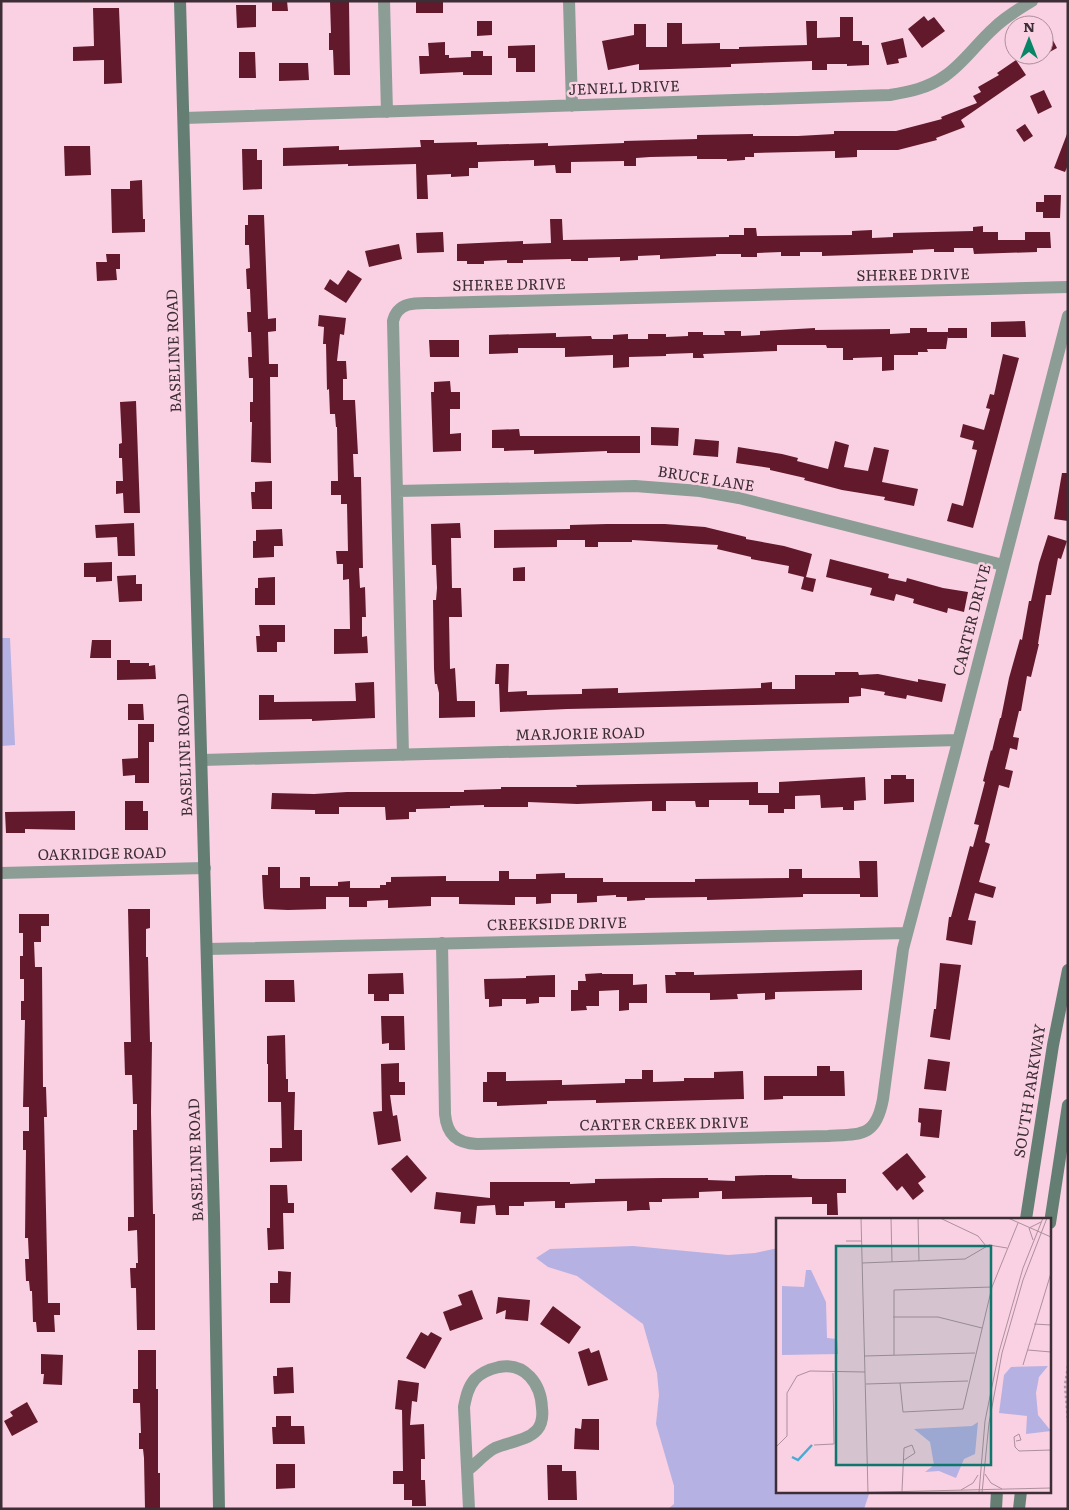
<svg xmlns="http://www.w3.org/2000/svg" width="1069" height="1510" viewBox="0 0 1069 1510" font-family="Literata,serif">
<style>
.green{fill:#b6b1e3}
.building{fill:#63192c}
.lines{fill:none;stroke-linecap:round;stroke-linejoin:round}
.path{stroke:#ba9aa8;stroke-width:2.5;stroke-dasharray:2.5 2.5;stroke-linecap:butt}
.street{stroke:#8c9d96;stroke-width:12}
.secondary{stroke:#647e74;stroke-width:12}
.labels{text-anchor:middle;stroke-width:5;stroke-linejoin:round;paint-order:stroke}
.street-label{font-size:15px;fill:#3d2d34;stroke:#f9d1e2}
.inset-river{fill:none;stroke:#4baad3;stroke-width:2.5}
.inset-road{fill:none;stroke:#ae8f9c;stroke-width:1}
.view{fill:#0f766e;fill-opacity:0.15;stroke:#0f766e;stroke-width:2.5}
.inset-edge{fill:none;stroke:#3d2d34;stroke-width:2.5}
</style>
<rect width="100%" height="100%" fill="#f9d1e2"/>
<path class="green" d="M1,638H10L15,745L1,746Z
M633,1246L728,1255L755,1253L778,1248V1491H870L864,1509H668L674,1504V1486L656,1424L659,1395L657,1373L643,1324L577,1276L548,1267L536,1258L550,1249Z"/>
<path class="building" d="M272,1H287L288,11H272Z
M416,1H443V13H416Z
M330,2H349L350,75H334L333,50H329V33H331Z
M236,5H256V27L237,28Z
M93,8H119L122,83L104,84V60L73,61V47L94,46Z
M924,16L928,21L934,17L945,31L922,48L908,29Z
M840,17H853V41H862V45H869V65L847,66V64H827V70H812V61L731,64V67L639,70V64L608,70L602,41L634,35V24H646V47H667V23H682V44L720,43V49H739V47L807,45L806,21H817V38L840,37Z
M477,21H492V35L477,36Z
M1044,23L1057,48L1044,55Z
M903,38L907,57L898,59L899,63L887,65L881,43Z
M445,42V55H449V58L471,57V51H483V56H492V75H463V72L420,74L419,56H429L428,43Z
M535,45V72H516V58H508V46Z
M239,52H255L256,78H239Z
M1016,60L1026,75L961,120L965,127L936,138L937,140L898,150H857V157L835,158V151L754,153V157H745V160L727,161V159H697V156L650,157L636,158V166H624V161L571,162V173H556L555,165L534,166V160L478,162V168H469V176L451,177V174L427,175L428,199H417L416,164L348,166V164L283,166V148L339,146V150L421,147L420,140H434V143L477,142V145L548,143V146L624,143V141L697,139V135L753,134V136H798L834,134V131H896L942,119L941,117L977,103L973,96L981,92L978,87L999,75L997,73Z
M279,63H308L309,80L279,81Z
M1044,90L1052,107L1038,114L1030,96Z
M1025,124L1033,136L1024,142L1016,130Z
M1067,134L1068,165L1065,172L1054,168Z
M64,146H90L91,175L65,176Z
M242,149H257V160H262V189L243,190Z
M142,180L143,219H145V232L112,233L111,189H130V181Z
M1044,195H1061L1060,218H1043V212H1036V202H1044Z
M248,215H264L268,319L276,318V331L268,332L269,364H278V377H270L271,463L251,462L252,422H250V402H253V378H249L248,357H252L251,332H248L247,312H251L250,289H247L246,269L250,268L249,245H245V225H248Z
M550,219H562L563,240L729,237V235H744V228H756L757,236L852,235V231L872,230V238L893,237V233L973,231V227L983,226V232H998V240H1025V232H1050L1051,248H1037V252L974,254L973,248H954V252H934V249L913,250V253L822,256V252H800V256H781V252L757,253V257H741V254H716V256L660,259V255L638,256V260L620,261V257L588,258V261H571V259L523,260V263H507V260L484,261V264H467V261H457V244L523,241V244L551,243Z
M443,232L444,252L417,253L416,233Z
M399,244L402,259L369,267L365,251Z
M106,254H120V269H116L117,280L97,281L96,262H107Z
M348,270L362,279L346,303L324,289L330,279L338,285Z
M319,315L346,318L344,335L340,334L337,361H346L347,379H343V400H355L358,454H353L354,477H361L363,568H359L360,588L365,587L366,617H362V637L367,636L368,653L334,654V629H350L349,579L343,580V564H337L336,551H348L347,504H341V495H331V481H338L337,427H336L335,414H330L329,389L327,390L326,344H323L324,327L318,326Z
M1025,321L1026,337H991V322Z
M815,328V330L890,329V334L910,333V328H927V332H948V328H967V338H948V336L946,349H927L928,352H918V355H894V370L882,371V357L853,358V360H843V348H827L826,345H777V351L703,354L704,358H693V353L666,354V356L629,357V367L613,368V355L565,357V348H518V353L489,354V335L556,333V337L591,336L592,339H613V335L628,334V339H648V334H666V337L688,336V332H703V335H725L724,331H741V336L760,335V331Z
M429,340H459V357H430Z
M1003,354L1019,358L973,528L947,521L952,503L963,506L977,450L972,449L974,441L960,437L963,424L984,430L990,409L986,408L990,394L994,395Z
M450,381L451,392H460V409H450V434L461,433V451L433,452L431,392H434V382Z
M136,401L140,513H124L123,493L116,494V481H123L122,458H119V444L122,443L120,402Z
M651,427L679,428L678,446L651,445Z
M519,429L520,436H640V453H607V451L534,454V450L504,451V448H492V430Z
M695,439L719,441L718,457L693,455Z
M835,441L849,445L844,467L868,471L874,447L889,450L882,482L918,489L914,506L884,500L885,497L842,490L804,480L805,478L770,470V468L736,463L738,447L782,454L798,458L797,461L828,469Z
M1062,473H1068V521L1054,519Z
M272,481V509H252L251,492H255V482Z
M134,523L135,556H118L117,537L96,538L95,525Z
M460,523L461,538H451L452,588H461L462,617H449L450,669L455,668L457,701H475V717L439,718V693L437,684H435L434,669L433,600H436L437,588L436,565H432L431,524Z
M607,524H665L705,527L746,537V539L784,546L812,554L806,577L816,579L813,592L801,589L804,577L788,573L789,566L751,559V557L717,549L718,545L632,540V542H598V547H585V540H557V547L494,548V530L570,529V525Z
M282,529L283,546H274V557L253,558V541H256V530Z
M1048,535L1067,541L1061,559L1058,558L1051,595H1046L1038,644H1039L1031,677L1027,676L1021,711H1019L1013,737L1019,738L1017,750L1010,748L1005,769L1013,771L1009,788L999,785L985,842L990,844L979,882L996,887L993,898L975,893L968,920L976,921L972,945L946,940L949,917H951L970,846L973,847L979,825L974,824L985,782L983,781L991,750L992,751L1000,718H1001L1009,678L1020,639L1022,640L1029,601H1031L1039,563Z
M830,559L889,574L888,578L906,582L907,578L943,588L968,592L964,612L948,608L947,613L913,603L914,599L896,594L894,601L870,595L872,588L826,577Z
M112,562V581L96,582V577H84V563Z
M525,567V581H513V568Z
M136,575V584H142V601L119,602L117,576Z
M275,577V605H255V588H258V578Z
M259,625H285V642H277V652H257L256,636H260Z
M92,640H111V658H90Z
M117,660H130V663H149V666L155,665L156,679L117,680Z
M496,664H509L508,692L527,691V695L582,694V689L618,688V693L761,688V683L772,682V689H795V675H835V672H858L859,675L878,674L918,682V679L946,684L942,702L907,695L906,699L884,695L885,692L861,688V696L849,697V703L567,709L500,712L499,684H495Z
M374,682L375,718L312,721V719L259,720V695H274V702L356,701L355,683Z
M128,704H143L144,720H128Z
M138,724H154V742H149V783H135V775L123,776L122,759L138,758Z
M891,775H906V779H914V802L884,804V779H891Z
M865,777L866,800L854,801V810H843V807L821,808L820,795L795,796V809H784V813H768V805H749V800H709V807H696L695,801H666V811H652V801L577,804L528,802V807H484V805L450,806V808L416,809V812H409V819L386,820L385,807H339V814H315V810L271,809L272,793L314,794L347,792H464V790L501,789V787H577L576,785L758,782V793H779V782Z
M125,801H143V811H148V830H125Z
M75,811V830L25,829V833H6L5,812Z
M859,861H877L878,897H860V894H803V897L707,900V897L645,898V900L627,901V897H616V895L597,896V902L577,903V894H551V903L536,904V897H515V905L459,904V897H431V906L388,908V900L367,901V907H349V897H326V909L288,910L264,909L263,897L262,875H268V867H280V888H300V877H310V886H338V882L350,881V888H380V885H386V882H391V877L446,876V881H499V871H509V879H536V874L565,873V878H603V882H695V879L789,878V869H802V878H860Z
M128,909H150V928L146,929V957H148L150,1042H152L151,1112L153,1214H155V1330H137L136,1288H131L130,1268H136V1263H138L137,1230L128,1231V1217H134L133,1130H137V1104H133L132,1075H125L124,1042H131Z
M19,914H49V926H41V942H34L35,967H42L43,1087H46L47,1117H44L48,1303H60V1315H54L55,1332H37L36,1322H33L32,1291H30L29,1281H26L25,1259H29L28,1238H25L26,1150H23V1131H29V1107H23L25,1020H21V1001H24V979H20V956H23V933H19Z
M940,963L961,965L950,1040L930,1037L934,1009H936Z
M862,970V990L775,992V999L765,1000V993L737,994L738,999L710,1000V993H666L665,975H676L675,972H694V975Z
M403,973L404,994H389V1001H374V994H368V974Z
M602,973V974H633V985L647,984V1003H629V1010L619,1011V990L599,991V1006H586L587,1010L571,1011V990H578V981H586L585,974Z
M555,975V997H539V1003L526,1004V999H502V1006L489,1007V999H485L484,979L526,978V976Z
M265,980H294L295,1002H265Z
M381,1016H404L405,1050H389V1043L382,1044Z
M285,1035L286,1079H288V1092H295L294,1130H302V1161L270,1162V1148H282L281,1102H268V1064H267V1036Z
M928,1059L950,1062L946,1091L924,1089Z
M399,1063V1082H405V1095H390L393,1116L397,1115L401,1141L378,1145L373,1112L382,1111L381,1064Z
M817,1066H830V1071H844L845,1096H783V1099L764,1100V1076H817Z
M642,1070H653V1082L684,1081V1078H714V1072L743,1071L744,1099L596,1103V1100L547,1101V1104L497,1106V1102H483V1082H487V1072H506V1081L562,1080V1085L625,1083V1079H642Z
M919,1108L942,1110L939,1138L920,1136L921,1123L918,1122Z
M907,1153L926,1177L918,1183L924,1191L913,1200L902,1186L897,1191L882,1173Z
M407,1155L427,1178L411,1193L391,1169Z
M766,1175H792V1178L800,1179H846V1193H837L838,1215H827V1204H812V1197L722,1199V1191L699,1192V1198L662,1199V1202H649L650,1210H640L627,1211V1201L565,1203V1208H555V1201L524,1202V1206H509V1215H496L495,1205L477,1206L475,1224L460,1223L461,1212L434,1209L436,1192L490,1198V1182H570V1184L595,1183V1179L662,1178H708V1180L735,1181V1176Z
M270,1185H287L288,1203H294V1213H283L284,1249L268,1250L267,1228H270Z
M278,1271L291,1272L290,1303H270V1283H278Z
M472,1290L483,1319L450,1331L443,1312L462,1305L458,1295Z
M498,1297L530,1300L528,1321L505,1319L506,1310L496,1314Z
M553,1306L581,1327L569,1344L540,1324Z
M421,1332L428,1336L431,1332L442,1338L425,1369L406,1358Z
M589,1348L591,1353L599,1350L608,1380L588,1386L578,1352Z
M138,1350H156V1389H158V1473H160V1509H145L144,1458L143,1449H139V1433H141L140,1403H133V1389H138Z
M41,1354L63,1355L62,1385L43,1384L44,1374H41Z
M293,1367L294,1393L274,1394L273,1376H277V1368Z
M398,1380L419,1383L417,1402L412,1401L410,1425L424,1424L425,1459H421V1480H425L426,1506H412V1500H404V1484H393V1471H403L402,1410L395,1409Z
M27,1402L38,1422L12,1436L4,1421L13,1416L10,1412Z
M276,1416H291V1426H304L305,1444H273L272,1427H276Z
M582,1419H599V1450L574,1449L575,1428L581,1429Z
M276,1464H295V1488L276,1489Z
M547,1465H562V1471H576L577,1500H548Z"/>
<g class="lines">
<path class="path" d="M1068,1366L1065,1385L1068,1422"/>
<path class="street" d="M384,1L387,112
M569,1L572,106
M184,118L890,95C909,92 928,88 945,76C964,63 977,43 994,28C1005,17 1019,9 1032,1
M397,491L635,486L700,491L739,498L1003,565
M403,755L393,321C398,300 419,303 436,303L1068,287
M202,760L958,740
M1,873L205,868
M442,943L445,1114C447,1135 457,1143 477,1144L828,1136C862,1134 876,1137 883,1099L903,949L955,753L1068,316
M207,949L907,933
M468,1470C476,1464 485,1453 495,1448C508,1442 527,1441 537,1430C542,1424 543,1416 542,1408C541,1384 525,1362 499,1367C490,1369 482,1372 475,1379C468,1387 466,1397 464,1407L469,1509"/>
<path class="secondary" d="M180,1L214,1216L219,1509
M1026,1219L1053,1045L1068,970
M1050,1223L1068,1105
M996,1509L997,1491
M1019,1509L1021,1491"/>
</g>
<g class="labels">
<g class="street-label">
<text transform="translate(624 88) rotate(-2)" y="5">JENELL DRIVE</text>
<text transform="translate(913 275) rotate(-1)" y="5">SHEREE DRIVE</text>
<text transform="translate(509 285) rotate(-1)" y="5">SHEREE DRIVE</text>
<text transform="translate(174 351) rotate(-92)" y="5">BASELINE ROAD</text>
<text transform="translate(706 479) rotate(9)" y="5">BRUCE LANE</text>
<text transform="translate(972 620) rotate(-76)" y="5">CARTER DRIVE</text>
<text transform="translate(580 734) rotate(-1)" y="5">MARJORIE ROAD</text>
<text transform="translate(185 755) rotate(-92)" y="5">BASELINE ROAD</text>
<text transform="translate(102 854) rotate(-1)" y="5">OAKRIDGE ROAD</text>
<text transform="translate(557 924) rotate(-1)" y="5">CREEKSIDE DRIVE</text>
<text transform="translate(1030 1091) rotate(-81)" y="5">SOUTH PARKWAY</text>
<text transform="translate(664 1124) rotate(-1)" y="5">CARTER CREEK DRIVE</text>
<text transform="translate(196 1160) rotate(-92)" y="5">BASELINE ROAD</text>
</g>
</g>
<g transform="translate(776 1218)">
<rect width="275" height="275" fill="#f9d1e2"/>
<path d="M30,52H35L50,84L51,120L61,121L62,136L6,137V68L28,69ZM272,148L263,159L260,175L262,197L275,213L250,216L251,198L223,195L228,157L235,149ZM202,204L199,236L188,241L180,260L163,253L149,254L158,247L154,224L138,211L196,208Z" fill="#b6b1e3"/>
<path class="inset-river" d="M16,239L22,242L36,227"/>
<path class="inset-road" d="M85,0L92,275M115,0L116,44M142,0L143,43M164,0L202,18L210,28M232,0L275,19M257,22L253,10L265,4M70,23H86M86,45L189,41L213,27L231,30M117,99H162L206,110M258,106L275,107M252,132L275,134M118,137V72L216,69M89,138L199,135M247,147L275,55M124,165L127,194L187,191L216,69L242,5M90,166L192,163M240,223L245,222L243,216L238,219L239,229L243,233L275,232M38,227L58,226L57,155M0,229L11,218V175L21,158L34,153L89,154M209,256L215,265L226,271M185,272L197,265L202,257M126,273L128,230L136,227L139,235L128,242M64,275L275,270M203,275L209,203L223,134L247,50L267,0M206,275L213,205L226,135L247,62L271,0"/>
<path class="view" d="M60,28H215V247H60Z"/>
<rect width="275" height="275" class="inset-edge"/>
</g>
<rect width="1069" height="1510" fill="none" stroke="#3d2d34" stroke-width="5"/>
<g transform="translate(1029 40)"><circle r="24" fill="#f9d1e2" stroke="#ae8f9c"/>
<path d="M0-4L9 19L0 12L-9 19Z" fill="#068567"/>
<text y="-8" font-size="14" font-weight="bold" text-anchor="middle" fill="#3d2d34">N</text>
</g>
</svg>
